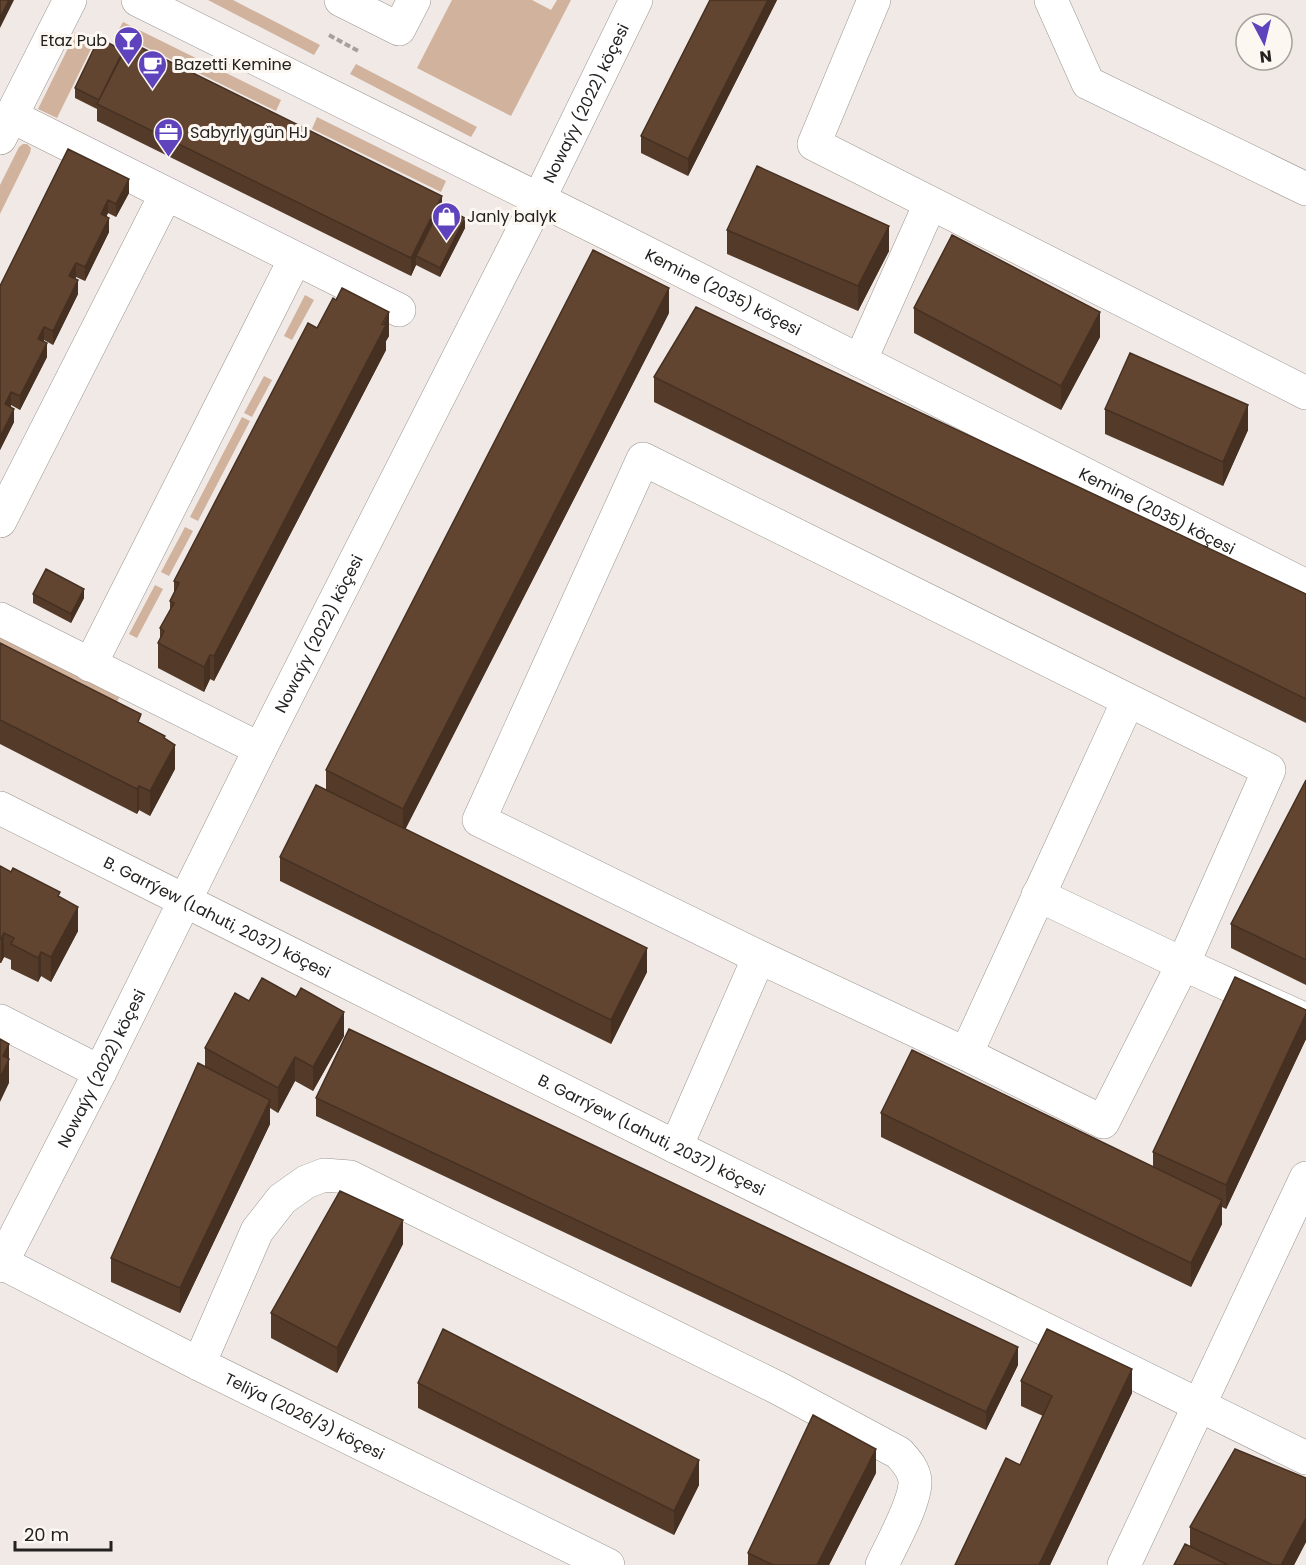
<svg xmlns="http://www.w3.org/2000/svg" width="1306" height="1565" viewBox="0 0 1306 1565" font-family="Poppins,sans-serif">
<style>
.green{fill:#d1b29d}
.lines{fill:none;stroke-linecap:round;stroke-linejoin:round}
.minor-casing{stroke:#9b9591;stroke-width:34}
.path{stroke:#a5a09d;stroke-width:4;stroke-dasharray:6 3;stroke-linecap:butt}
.minor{stroke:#fff;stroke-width:33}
.wall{fill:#543b29}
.shaded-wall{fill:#453022}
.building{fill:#624530;stroke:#453022;stroke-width:1.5}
.labels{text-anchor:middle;stroke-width:6;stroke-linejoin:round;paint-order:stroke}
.poi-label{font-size:16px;fill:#242220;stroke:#fdf7f2;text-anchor:start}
.street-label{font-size:16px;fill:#242220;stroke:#fdf7f2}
</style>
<rect width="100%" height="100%" fill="#f0e9e5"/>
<path class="green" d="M208,0H233L320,45L314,55Z
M452,0H532L551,10L557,0H571L511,116L417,68Z
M123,22L281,100L276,111L117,33Z
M76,32L95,41L57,118L38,109Z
M356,64L477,127L471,137L350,74Z
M317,117L446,181L441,192L312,129Z
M23,144H27L31,148L30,153L0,214V185L19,147Z
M305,295L314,300L292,340L284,336Z
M264,376L272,380L252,417L244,413Z
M242,417L250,421L198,521L190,517Z
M185,527L193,531L169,576L161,572Z
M155,585L163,589L137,638L129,634Z
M0,635L120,696L115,706L0,648Z"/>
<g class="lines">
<defs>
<g id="minor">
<path id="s1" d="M138,0L613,236L1306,586"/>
<path d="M341,0L399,29L414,0"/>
<path d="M874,0L814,144L1306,393"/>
<path d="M1051,0L1088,83L1306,189"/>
<path d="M11,116L399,310"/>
<path d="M0,138L70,0"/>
<path d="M860,361L930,204"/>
<path d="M643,459L1269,770L1183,964L1103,1122L966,1054L759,957L479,820Z"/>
<path d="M0,521L166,194"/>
<path d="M0,619L260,749"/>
<path d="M90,665L295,259"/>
<path id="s2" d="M0,808L676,1147L1306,1458"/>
<path d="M1038,895L1183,964L1306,1020"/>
<path d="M0,1021L100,1072"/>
<path d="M966,1054L1128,701"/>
<path d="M676,1147L759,957"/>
<path id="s3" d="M2,1263L199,1364L608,1565"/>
<path id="s4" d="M0,1266L100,1072L260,749L539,199L636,0"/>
<path d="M199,1364L257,1231L282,1199L306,1182L324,1175L350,1177L778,1388L899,1453C906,1461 914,1469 915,1481C916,1502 891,1545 882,1565"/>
<path d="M1124,1565L1306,1178"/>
</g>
</defs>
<use href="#minor" class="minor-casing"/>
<path class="path" d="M329,35L360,52"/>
<use href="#minor" class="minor"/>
</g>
<path class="wall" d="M710,0H777L688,176L641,153V136Z
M124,51L442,207L465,228L440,277L416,265L411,276L97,121V109L75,98V88Z
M68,149L129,193L116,217L108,213L106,217L109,232L85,281L76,277L75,279L78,294L53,345L44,340V341L47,357L20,410L11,405V407L14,422L0,450V286Z
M727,230L889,251L858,311L727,254Z
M914,308L1100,337L1061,410L914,333Z
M669,313L405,829L647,972L611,1044L280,881V857L326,790V770Z
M317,328L389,336L386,341V350L214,681L210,679L204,692L158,668V643L160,639V628L170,610V601L174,593V581Z
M654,377L1306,594V723L654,402Z
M1105,409L1248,430L1223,486L1105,434Z
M33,594L84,598L71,623L33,603Z
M0,643L141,723L165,739L175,769L150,816L139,810L137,814L0,744Z
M1306,780V985L1231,948V924Z
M0,866L60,897L78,931L51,982L41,976L38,982L11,969V960L4,957L1,963H0Z
M249,1001L344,1036L313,1091L295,1081L278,1113L270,1108V1124L180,1313L111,1282V1258L205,1067V1048Z
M1306,1010V1039L1226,1209L1222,1207V1224L1191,1287L881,1137V1113L1153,1167V1152Z
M316,1098L1018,1365L986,1430L316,1116Z
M403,1244L337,1373L271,1338V1313Z
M1021,1381L1132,1393L1050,1565H955L1020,1465L1043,1416L1021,1406Z
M418,1383L699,1485L674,1535L418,1408Z
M876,1473L829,1565H748V1553Z
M1306,1478V1542L1294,1565H1174L1190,1546V1527Z"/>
<path class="shaded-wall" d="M9,0H14L0,28V18Z
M768,0H777L688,176V159Z
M129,179V193L116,217V204Z
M442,196V213L416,256V265L411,276V258Z
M108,200V213L101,227V214Z
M109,218V232L85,281V267Z
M465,218V228L440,277V268Z
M889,226V251L858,311V286Z
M76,263V277L69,290V276Z
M78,280V294L53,345V331Z
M669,288V313L403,834V809Z
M389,312V336L386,341V350L214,681V656Z
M1100,312V337L1061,410V386Z
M44,327V340L38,352V339Z
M47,343V357L20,410V396Z
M11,392V405L5,418V404Z
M1248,405V430L1223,486V462Z
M14,409V422L0,450V437Z
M84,589V598L71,623V614Z
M210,655V679L204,692V667Z
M175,745V769L150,816V791Z
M139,786V810L137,814V789Z
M78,907V931L51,982V957Z
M4,933V957L1,963V939Z
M647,948V972L611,1044V1020Z
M41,952V976L38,982V958Z
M344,1012V1036L313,1091V1067Z
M1306,1014V1039L1226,1209V1185Z
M9,1044V1083L0,1102V1078L3,1056Z
M295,1057V1081L278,1113V1088Z
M270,1100V1124L180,1313V1288Z
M1222,1200V1224L1191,1287V1263Z
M403,1220V1244L337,1373V1348Z
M1018,1347V1365L986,1430V1412Z
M1132,1369V1393L1050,1565H1039Z
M876,1449V1473L829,1565H817Z
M699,1460V1485L674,1535V1511Z
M1306,1518V1542L1294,1565H1281Z"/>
<path class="building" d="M0,0H9L0,18Z
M710,0H768L688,159L641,136Z
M99,38L124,51L99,100L75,88Z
M128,41L442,196L411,258L97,104Z
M68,149L129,179L116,204L108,200L101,214L109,218L85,267L76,263L69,276L78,280L53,331L44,327L38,339L47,343L20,396L11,392L5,404L14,409L0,437V286Z
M757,166L889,226L858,286L727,230Z
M441,206L465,218L440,268L416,256Z
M952,235L1100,312L1061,386L914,308Z
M593,250L669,288L403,809L326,770Z
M342,288L389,312L382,324L386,325L214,656L210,655L204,667L158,643L164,631L160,628L174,603L170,601L179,583L174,581L308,323L317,328L333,298L336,300Z
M696,307L1306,594V699L654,377Z
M1130,353L1248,405L1223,462L1105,409Z
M46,569L84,589L71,614L33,594Z
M0,643L141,714L138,722L165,736L164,738L175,745L150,791L139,786L137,789L0,720Z
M1306,780V960L1231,924Z
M316,785L647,948L611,1020L280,857Z
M0,866L11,872L13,868L60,892L58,896L78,907L51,957L41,952L38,958L11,944L14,938L4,933L1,939L0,938Z
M1235,977L1306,1010V1014L1226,1185L1153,1152Z
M262,978L296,997L301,988L344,1012L313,1067L295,1057L278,1088L205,1048L235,993L249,1001Z
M349,1029L1018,1347L986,1412L316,1098Z
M0,1039L9,1044L3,1056L9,1059L0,1078Z
M912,1050L1222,1200L1191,1263L881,1113Z
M198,1063L270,1100L180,1288L111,1258Z
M340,1191L403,1220L337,1348L271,1313Z
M443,1329L699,1460L674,1511L418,1383Z
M1047,1329L1132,1369L1039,1565H955L1006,1458L1020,1465L1052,1396L1021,1381Z
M813,1415L876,1449L817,1565H773L748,1553Z
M1235,1449L1306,1478V1518L1281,1565H1273L1190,1527Z
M1185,1544L1228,1565H1174Z"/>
<defs>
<symbol id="bar-pin" viewBox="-11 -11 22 30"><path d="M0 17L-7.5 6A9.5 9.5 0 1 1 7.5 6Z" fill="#5f43bc" stroke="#fdf7f2"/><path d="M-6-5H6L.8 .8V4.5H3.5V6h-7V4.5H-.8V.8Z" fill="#fff"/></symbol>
<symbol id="cafe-pin" viewBox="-11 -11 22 30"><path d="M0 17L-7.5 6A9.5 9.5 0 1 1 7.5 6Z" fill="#5f43bc" stroke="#fdf7f2"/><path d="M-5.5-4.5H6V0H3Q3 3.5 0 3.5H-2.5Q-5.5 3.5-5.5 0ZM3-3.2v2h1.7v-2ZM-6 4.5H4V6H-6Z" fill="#fff"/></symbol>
<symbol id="office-pin" viewBox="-11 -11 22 30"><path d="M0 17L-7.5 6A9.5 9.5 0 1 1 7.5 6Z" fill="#5f43bc" stroke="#fdf7f2"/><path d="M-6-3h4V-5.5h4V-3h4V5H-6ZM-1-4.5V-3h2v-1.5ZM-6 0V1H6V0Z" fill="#fff"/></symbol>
<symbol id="shop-pin" viewBox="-11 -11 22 30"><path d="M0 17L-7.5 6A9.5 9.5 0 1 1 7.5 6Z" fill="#5f43bc" stroke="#fdf7f2"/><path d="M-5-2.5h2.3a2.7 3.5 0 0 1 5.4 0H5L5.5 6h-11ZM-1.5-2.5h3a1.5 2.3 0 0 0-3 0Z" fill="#fff"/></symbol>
</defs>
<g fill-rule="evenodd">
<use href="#bar-pin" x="112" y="24" width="33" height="45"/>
<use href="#cafe-pin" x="136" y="48" width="33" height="45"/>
<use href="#office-pin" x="152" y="116" width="33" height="45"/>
<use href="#shop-pin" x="430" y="200" width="33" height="45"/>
</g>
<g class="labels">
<g class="poi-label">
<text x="107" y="46" text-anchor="end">Etaz Pub</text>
<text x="174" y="70">Bazetti Kemine</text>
<text x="190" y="138">Sabyrly gün HJ</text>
<text x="467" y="222">Janly balyk</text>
</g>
<g class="street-label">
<text dy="6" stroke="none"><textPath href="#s4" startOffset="1302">Nowaýy (2022) köçesi</textPath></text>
<text dy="6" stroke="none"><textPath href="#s1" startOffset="654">Kemine (2035) köçesi</textPath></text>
<text dy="6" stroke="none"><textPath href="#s1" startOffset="1140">Kemine (2035) köçesi</textPath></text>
<text dy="6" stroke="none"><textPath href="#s4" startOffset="708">Nowaýy (2022) köçesi</textPath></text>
<text dy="6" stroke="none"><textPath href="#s2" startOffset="243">B. Garrýew (Lahuti, 2037) köçesi</textPath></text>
<text dy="6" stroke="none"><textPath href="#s4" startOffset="222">Nowaýy (2022) köçesi</textPath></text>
<text dy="6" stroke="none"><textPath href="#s2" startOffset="729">B. Garrýew (Lahuti, 2037) köçesi</textPath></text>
<text dy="6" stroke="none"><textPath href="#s3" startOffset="339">Teliýa (2026/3) köçesi</textPath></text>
</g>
</g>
<g transform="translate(1264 42) rotate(173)"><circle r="28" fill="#fdf7f2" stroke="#a6a29e" stroke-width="1.5"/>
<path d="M0-4.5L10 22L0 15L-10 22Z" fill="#5f43bc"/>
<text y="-9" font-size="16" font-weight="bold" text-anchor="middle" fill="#242220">N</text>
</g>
<path d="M15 1541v9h96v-9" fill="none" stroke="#242220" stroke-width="3"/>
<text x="24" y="1541" font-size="18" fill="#242220" stroke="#fdf7f2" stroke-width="4.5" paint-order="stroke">20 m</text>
</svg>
